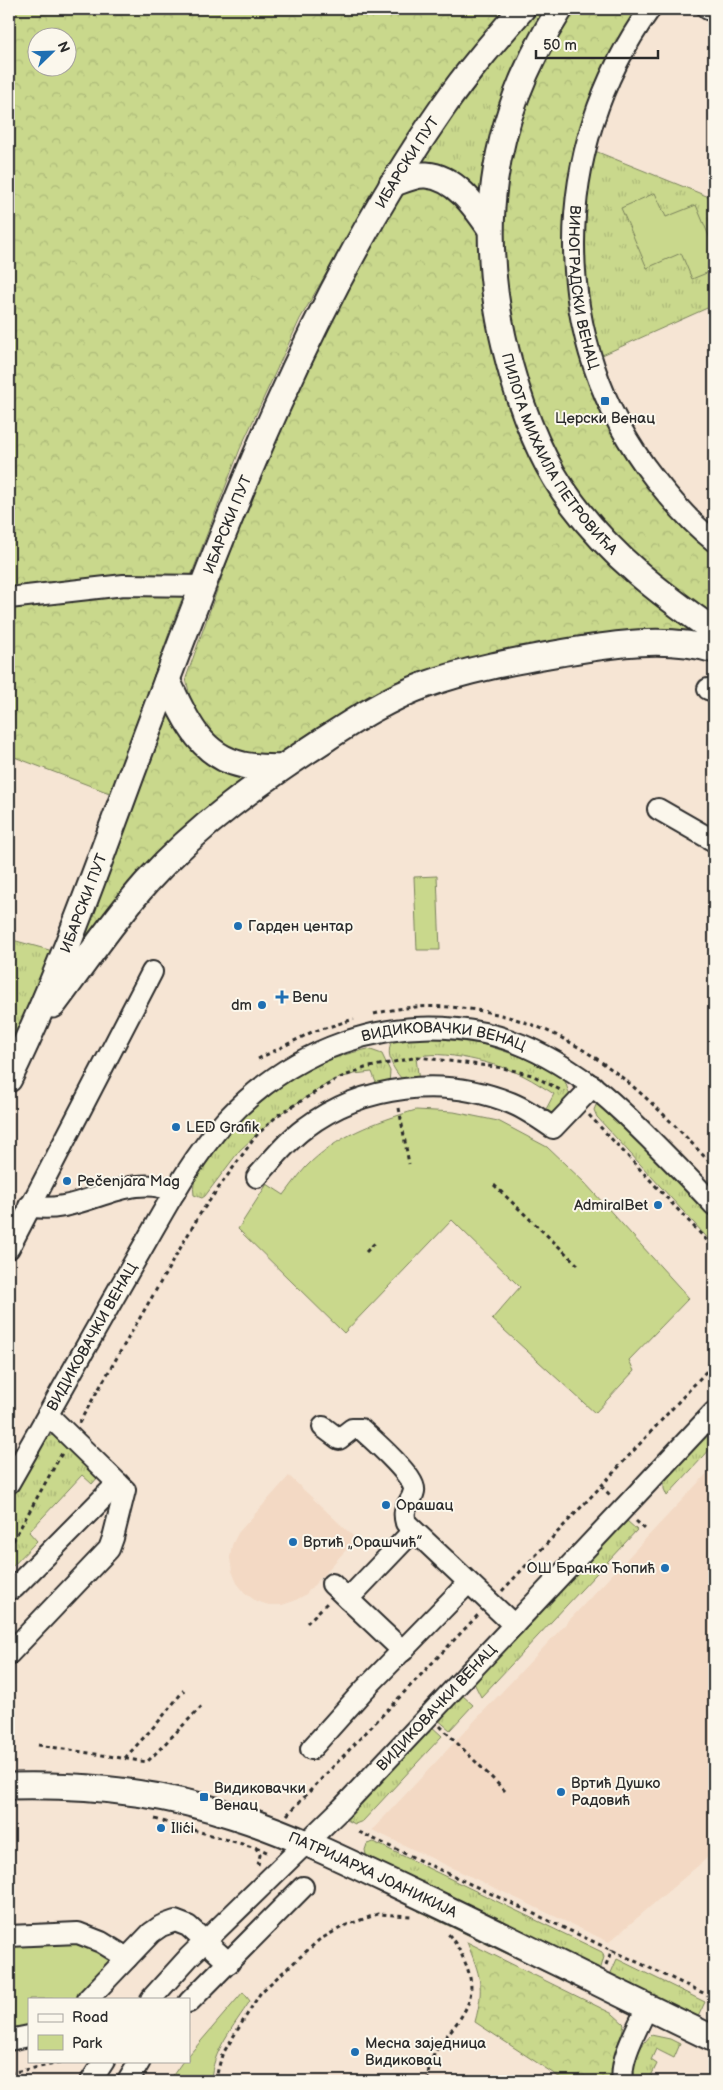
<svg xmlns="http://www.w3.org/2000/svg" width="723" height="2090" viewBox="0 0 723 2090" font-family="'Balsamiq Sans',sans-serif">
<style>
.built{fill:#f3d9c4}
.grass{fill:url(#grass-tufts);stroke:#7a825c}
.forest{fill:url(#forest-crowns);stroke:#7a825c;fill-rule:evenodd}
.park{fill:#c9d88c;stroke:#7a825c}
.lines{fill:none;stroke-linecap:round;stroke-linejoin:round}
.minor-casing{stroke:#2b2b2b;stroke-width:24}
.major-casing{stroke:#2b2b2b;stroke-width:29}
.path{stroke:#2b2b2b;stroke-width:3;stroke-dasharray:4 4;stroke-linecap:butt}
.minor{stroke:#fbf7ec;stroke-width:20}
.major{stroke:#fbf7ec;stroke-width:25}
.poi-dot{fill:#1f6fb2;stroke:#fbf7ec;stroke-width:2}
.labels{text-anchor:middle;stroke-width:4;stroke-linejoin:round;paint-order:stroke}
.street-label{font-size:15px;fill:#2b2b2b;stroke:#fbf7ec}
.poi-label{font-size:15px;fill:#2b2b2b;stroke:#fbf7ec;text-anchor:start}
</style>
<defs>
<pattern id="grass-tufts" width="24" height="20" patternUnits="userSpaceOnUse" patternTransform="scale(1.25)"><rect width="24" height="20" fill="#c9d88c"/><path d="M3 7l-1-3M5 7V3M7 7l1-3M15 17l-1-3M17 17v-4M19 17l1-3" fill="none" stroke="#adba79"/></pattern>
<pattern id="forest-crowns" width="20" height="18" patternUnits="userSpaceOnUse" patternTransform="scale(1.25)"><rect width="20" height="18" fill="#c9d88c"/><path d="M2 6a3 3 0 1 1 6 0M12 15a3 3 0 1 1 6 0" fill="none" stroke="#adba79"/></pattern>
</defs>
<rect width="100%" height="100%" fill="#f6e5d4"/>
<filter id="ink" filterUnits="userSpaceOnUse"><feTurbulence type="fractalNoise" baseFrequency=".02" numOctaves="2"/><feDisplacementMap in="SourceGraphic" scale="10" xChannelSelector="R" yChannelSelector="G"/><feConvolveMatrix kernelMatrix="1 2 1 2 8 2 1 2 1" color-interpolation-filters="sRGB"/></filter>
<g filter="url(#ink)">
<path class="built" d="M714,1466V1852L609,1942L372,1830Z
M289,1476L356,1539L305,1595L294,1601L282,1605H269L256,1601L245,1593L237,1583L232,1571L230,1558L232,1545L238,1533Z"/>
<path class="grass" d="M536,9H553L486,213L418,168L421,160L456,110Z
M595,151L714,199V305L600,356C585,308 576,234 586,185C588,173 592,162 595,151Z
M9,939L64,954L9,1056Z
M404,1034L482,1044L522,1057L556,1074L565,1081L570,1096L556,1116L544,1113L554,1094C544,1088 534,1081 524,1076C503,1065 436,1047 416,1058L419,1081L402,1079C391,1067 385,1053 393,1038Z
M368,1049L382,1054L390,1071L389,1084L378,1088L372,1072L354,1074L333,1080L278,1115L240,1150L205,1196L202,1198L194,1195C187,1162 246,1116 268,1097C278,1089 288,1079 299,1073C321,1062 344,1054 368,1049Z
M601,1104L606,1107L714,1221V1245L597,1117L594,1110L596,1105Z
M714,1424V1445L667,1496L664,1489V1476Z
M53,1435L60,1436L98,1477L92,1484L82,1475L29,1532L37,1541L9,1570V1503L47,1437Z
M626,1520L637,1530L481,1697L473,1681Z
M461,1694L473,1705L450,1730L437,1719Z
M430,1725L442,1736L363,1821L355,1824L343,1818Z
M374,1842L602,1952L604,1957L600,1971L367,1859L365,1850L367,1844Z
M420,1907L593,1989L591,1994L418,1911Z
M617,1959L705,2002L697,2019L610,1975Z
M651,2035L670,2039L680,2044L674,2058L656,2049L651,2060L657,2064L651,2076L658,2081H637C627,2062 639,2049 651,2035Z"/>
<path class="forest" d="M9,9H505L378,183L300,319L240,449L173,622L112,794L9,755ZM38,38H68V68H38Z
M571,9H639L606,63L573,166L566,222L570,287L614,430L714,550V620L643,568L564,477L535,423L500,274L499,202L516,121Z
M420,185L443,189L478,227L496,354L516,428L534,459L566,507L614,569L655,604L706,636L496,662L288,754L256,759L222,747L194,717L186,678L232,548L283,425L344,291L374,234L404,193Z
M170,707L193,743L273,771L180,831L77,957Z
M467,1942L613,2014L624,2024L613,2071L608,2079L598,2081H565L475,2022C485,1985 480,1976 467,1942Z"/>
<path class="park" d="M655,193L666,217L696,205L714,248V270L692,279L681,253L647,268L621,208Z
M437,876L440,950H417L414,877Z
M416,1110L454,1112L498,1121L547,1147L585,1183L689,1298L629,1360L634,1371L595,1413L492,1319L520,1287L452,1220L344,1333L238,1229L267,1184L284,1195C291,1186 298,1176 306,1167C336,1136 375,1122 416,1110Z
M48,1933L127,1958L88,1999H29V2036L9,2040V1936Z
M243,1992L250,2001C234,2026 212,2051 211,2081H169L183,2061H189V2055Z"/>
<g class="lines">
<defs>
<g id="minor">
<path id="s1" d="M650,9C549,149 547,341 654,478C672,501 692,524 714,541"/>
<path d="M708,9L714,11"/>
<path d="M9,598L124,585L204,586"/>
<path d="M708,689L714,691"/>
<path d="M658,809L714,841"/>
<path d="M257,1177C272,1160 287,1141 305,1128C363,1084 444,1076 511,1103C526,1109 540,1119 553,1128L593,1086"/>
<path d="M29,1206C79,1218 127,1168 175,1192"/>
<path d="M9,1248L152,972"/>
<path d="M323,1427L339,1439L352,1429H361C371,1438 417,1478 414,1491C411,1505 401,1506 406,1523L514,1625"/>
<path id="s2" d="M9,1483C53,1406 96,1328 140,1252C166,1207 191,1159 225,1121C292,1049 387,1013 484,1033C522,1041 561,1063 592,1086C612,1101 630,1119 648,1137C670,1159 693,1182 714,1205"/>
<path d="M332,1584L403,1651"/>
<path d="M14,1588L118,1483"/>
<path d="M348,1599L413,1531"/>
<path d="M9,1654L109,1549L113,1538L125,1490L48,1415"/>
<path d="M311,1749L362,1692L468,1583"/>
<path d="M9,1936L78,1933L101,1942L127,1958"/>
<path d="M88,1999L151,1933L161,1926L175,1921L188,1926L229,1963"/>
<path id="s3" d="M151,1999L189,1957L342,1808L714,1412"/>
<path d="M189,2002L303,1887"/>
<path d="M9,2040L29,2036"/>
<path d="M91,2081L104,2061"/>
<path d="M128,2081L140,2061"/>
<path d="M623,2081C619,2059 638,2028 647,2007"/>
</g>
<g id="major">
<path id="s4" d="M560,9C487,124 475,236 510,366C523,414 542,463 572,503C612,557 660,593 714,631"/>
<path d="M392,184C403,180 415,174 426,175C455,177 475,206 490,228"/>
<path d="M167,680C184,716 199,756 243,765C255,768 269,767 281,768"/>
<path d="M53,1005C84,964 113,920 147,882C197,826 261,781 324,740C356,719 389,698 425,685C469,669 515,661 560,653C609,645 666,635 714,650"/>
<path id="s5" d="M9,1079C57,980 94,876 132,773C218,544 302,309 443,107C467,72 495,40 522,9"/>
<path id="s6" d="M9,1786C85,1784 162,1792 234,1816C304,1838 370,1873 437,1904C529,1948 621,1995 714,2039"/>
</g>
</defs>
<use href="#minor" class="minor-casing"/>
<use href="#major" class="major-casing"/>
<path class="path" d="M374,1014C404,1006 430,1005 461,1008C573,1020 642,1089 714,1167
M258,1059L312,1032L354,1019
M399,1108L409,1164
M589,1115L714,1248
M494,1185L578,1265
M366,1252L376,1242
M79,1423L200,1214L256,1136L278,1115L337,1079L365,1068L418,1057L503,1068L532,1075L564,1092
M601,1486L611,1496
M636,1521L645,1529
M9,1548L62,1453
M502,1591L603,1484L714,1363
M307,1623L328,1602
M440,1726L506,1792
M38,1745L147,1762L202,1706
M125,1758L159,1721L184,1690
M287,1815L478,1615
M155,1819L256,1848L260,1855L258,1865
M359,1832L714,1998
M256,1847L269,1853
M606,1965L612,1949
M9,2073L70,2061
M215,2081L222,2055L261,1992L319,1940L344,1926L378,1914L411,1916
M428,2081C426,2032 492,2019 464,1960C460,1951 454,1939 446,1932"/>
<use href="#minor" class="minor"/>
<use href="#major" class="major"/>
</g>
</g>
<g class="poi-dot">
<rect x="600" y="396" width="10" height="10" rx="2.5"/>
<circle cx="238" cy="926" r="5"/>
<path d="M279.5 989.5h5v5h5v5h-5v5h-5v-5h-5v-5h5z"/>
<circle cx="262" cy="1005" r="5"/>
<circle cx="176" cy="1127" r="5"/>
<circle cx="67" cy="1181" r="5"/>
<circle cx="658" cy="1205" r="5"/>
<circle cx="386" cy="1505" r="5"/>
<circle cx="293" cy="1542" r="5"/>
<circle cx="665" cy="1568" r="5"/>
<circle cx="561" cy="1792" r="5"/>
<rect x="199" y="1792" width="10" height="10" rx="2.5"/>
<circle cx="161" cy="1828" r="5"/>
<circle cx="355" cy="2052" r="5"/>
</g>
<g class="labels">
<g class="street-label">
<text dy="5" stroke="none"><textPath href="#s5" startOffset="1001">ИБАРСКИ ПУТ</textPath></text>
<text dy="5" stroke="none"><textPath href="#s1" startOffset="295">ВИНОГРАДСКИ ВЕНАЦ</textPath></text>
<text dy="5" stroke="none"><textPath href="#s4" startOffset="474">ПИЛОТА МИХАИЛА ПЕТРОВИЋА</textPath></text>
<text dy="5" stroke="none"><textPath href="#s5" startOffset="596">ИБАРСКИ ПУТ</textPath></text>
<text dy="5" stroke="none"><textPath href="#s5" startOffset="191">ИБАРСКИ ПУТ</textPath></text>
<text dy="5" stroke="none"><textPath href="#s2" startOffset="668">ВИДИКОВАЧКИ ВЕНАЦ</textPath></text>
<text dy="5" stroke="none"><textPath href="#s2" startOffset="168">ВИДИКОВАЧКИ ВЕНАЦ</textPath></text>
<text dy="5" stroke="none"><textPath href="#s3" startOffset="408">ВИДИКОВАЧКИ ВЕНАЦ</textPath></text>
<text dy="5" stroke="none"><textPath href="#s6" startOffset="379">ПАТРИЈАРХА ЈОАНИКИЈА</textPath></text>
</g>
<g class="poi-label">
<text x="605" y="423" text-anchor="middle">Церски Венац</text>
<text x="248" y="931">Гарден центар</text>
<text x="292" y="1002">Benu</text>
<text x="252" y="1010" text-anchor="end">dm</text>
<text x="186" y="1132">LED Grafik</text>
<text x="77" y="1186">Pečenjara Mag</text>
<text x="648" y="1210" text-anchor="end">AdmiralBet</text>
<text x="396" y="1510">Орашац</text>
<text x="303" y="1547">Вртић „Орашчић”</text>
<text x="655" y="1573" text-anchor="end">ОШ Бранко Ћопић</text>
<text x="571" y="1788">Вртић Душко<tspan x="571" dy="17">Радовић</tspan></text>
<text x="214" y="1793">Видиковачки<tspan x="214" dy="17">Венац</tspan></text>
<text x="171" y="1833">Ilići</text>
<text x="365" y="2048">Месна заједница<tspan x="365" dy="17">Видиковац</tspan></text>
</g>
</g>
<rect width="723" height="2090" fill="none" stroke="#fbf7ec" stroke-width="30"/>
<rect x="15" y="15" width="693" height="2060" fill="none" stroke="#2b2b2b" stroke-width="2" filter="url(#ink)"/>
<rect x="28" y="1998" width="162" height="65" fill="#fbf7ec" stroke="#a8a59f"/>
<rect x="38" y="2014" width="25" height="8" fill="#fbf7ec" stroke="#a8a59f"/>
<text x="72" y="2022" font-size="15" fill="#2b2b2b">Road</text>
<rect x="38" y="2035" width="25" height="15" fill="#c9d88c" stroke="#a8a59f"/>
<text x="72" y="2048" font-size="15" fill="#2b2b2b">Park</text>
<g transform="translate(52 52) rotate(67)"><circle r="24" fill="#fbf7ec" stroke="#a8a59f"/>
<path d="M0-4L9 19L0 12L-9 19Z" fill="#1f6fb2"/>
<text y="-8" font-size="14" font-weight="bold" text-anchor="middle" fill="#2b2b2b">N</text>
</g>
<path d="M536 50v8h122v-8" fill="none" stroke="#2b2b2b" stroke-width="2.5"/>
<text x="543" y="50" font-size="15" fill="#2b2b2b" stroke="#fbf7ec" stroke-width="4" paint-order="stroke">50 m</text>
</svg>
